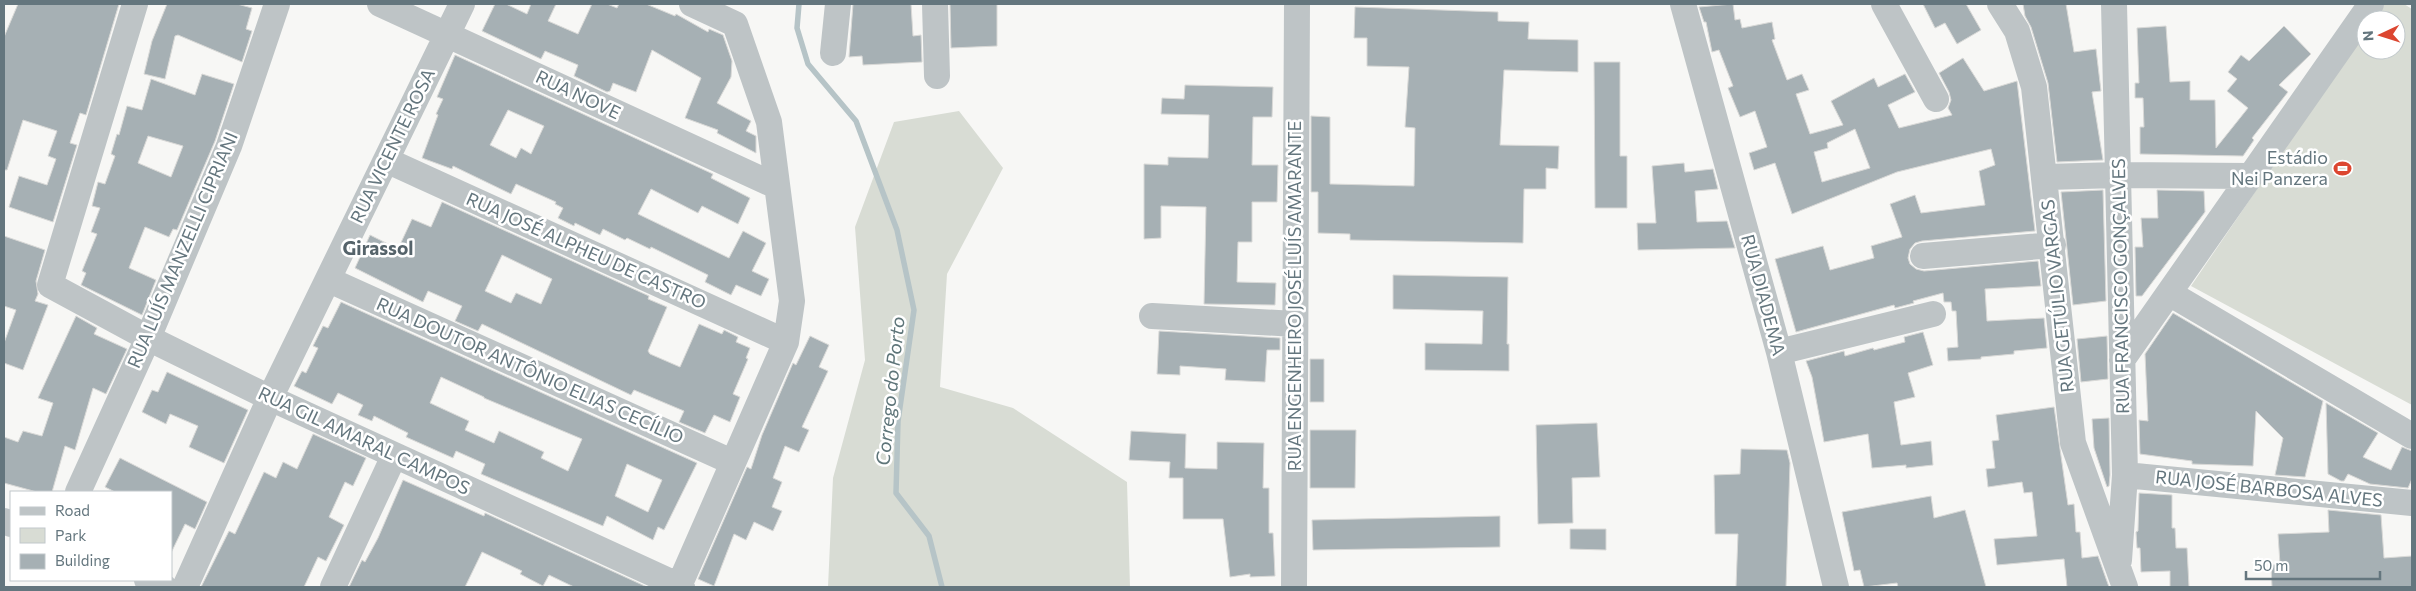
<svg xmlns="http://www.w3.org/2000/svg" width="2416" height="591" viewBox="0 0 2416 591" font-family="Commissioner,sans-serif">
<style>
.green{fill:#d8dcd4}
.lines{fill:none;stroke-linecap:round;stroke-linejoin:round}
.stream{stroke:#b6c4c7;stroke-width:5.5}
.building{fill:#a6b0b4;stroke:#d9d9d7;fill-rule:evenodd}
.minor{stroke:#bec4c6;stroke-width:26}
.labels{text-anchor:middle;stroke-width:5;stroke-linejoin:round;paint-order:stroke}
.street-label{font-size:18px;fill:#64767e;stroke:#fff}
.poi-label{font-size:18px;fill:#64767e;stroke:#fff;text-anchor:end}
.neighbourhood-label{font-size:19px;font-weight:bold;fill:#55636a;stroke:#fff}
.water-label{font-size:19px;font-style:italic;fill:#5e7579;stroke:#fff}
</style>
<rect width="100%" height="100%" fill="#f7f7f5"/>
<path class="green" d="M2383,4H2404L2412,9V405L2191,286L2366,29V50H2396V20H2372Z
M959,111L1003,168L947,274L940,387L1013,408L1127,482L1130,587H828L833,478L865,360L855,227L894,122Z"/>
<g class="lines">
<path class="stream" d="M799,4L797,28L808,64L856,121L897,230L914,310L898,421L896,493L929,536L942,587"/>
</g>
<path class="building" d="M18,4H119L86,115L80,113L70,143L77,145L53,222L9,207L19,176L47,185L56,159L48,156L57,131L23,120L7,170H4V37Z
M167,4H237L252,8L246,29L252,31L242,62L178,35L175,36L165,79L144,74L152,41Z
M495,4H506L527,14L531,4H556L548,21L578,34L592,4H607L617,8L619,4H646L675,16L676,14L708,32L709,29L723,35L732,61L731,77L717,103L751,121L746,131L756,136V153L717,133L718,130L685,118L701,78L652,50L636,92L613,83L610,91L607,92L574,76L578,65L545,51L541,59L482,31Z
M853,4H911L913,36L921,35L922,62L863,65L862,56L849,57Z
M950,4H997V46L951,48Z
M1733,4L1735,20L1740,19L1742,28L1772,22L1775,39L1772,40L1787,80L1802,74L1809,90L1796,94L1810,134L1843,125L1831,101L1874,78L1878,87L1905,74L1915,92L1888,105L1899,128L1952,115L1948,108L1951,100L1949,92L1939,73L1963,58L1984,91L2017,81L2035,231L1922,241L1915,243L1910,249L1908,258L1910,264L1916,269L1924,271L2038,261L2041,286L1985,289L1987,321L2044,318L2047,348L2014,351V354L1981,357V359L1948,361L1947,348L1958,347L1956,311H1952L1951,302H1944L1943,293L1913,301L1914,303L1895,308L1894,305L1796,332L1775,259L1823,246L1830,270L1874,258L1871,246L1902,237L1890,204L1915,195L1921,213L1985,205L1979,171L1995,165L1991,149L1897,172L1792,214L1775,163L1754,170L1749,153L1767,147L1755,111L1740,117L1728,88L1733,86L1719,50L1712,52L1706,22H1704L1699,7ZM1855,129L1870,168L1822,182L1814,152L1828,148L1827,143Z
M1923,4H1966L1981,30L1957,44L1945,23L1935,28Z
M2023,4H2066L2074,52L2096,49L2101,91L2092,92L2103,160L2057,162L2048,83L2031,27L2025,16Z
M1355,7L1498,12V21L1529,22L1528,39L1578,40V72L1504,70L1500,145L1559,146L1558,169L1546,168V189H1524L1523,243L1350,240V234L1318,233V192H1311V116L1330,117V184L1414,186L1415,128L1405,127L1409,67L1367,66V38H1354Z
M2166,26L2170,82L2190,81V100H2215L2216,148L2248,108L2227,91L2237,79L2228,72L2241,55L2249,61L2284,26L2311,54L2279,85L2288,92L2252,138L2254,140L2243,156L2140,154V127H2144L2143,98H2135V83H2139L2137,28Z
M455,55L713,174L711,178L750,198L738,224L702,206L698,213L651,189L638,214L729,258L743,231L766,243L752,271L769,279L761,296L736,285L731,295L705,282L708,275L651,247L650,249L627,238L625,240L603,229L600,235L575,223L574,226L558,218L563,208L555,204L556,202L516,184L511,194L453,166L452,169L422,158L438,115L436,114L443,99L437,97ZM508,110L544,126L531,154L521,148L516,158L490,145Z
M1594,62H1620V156H1627V208H1595Z
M202,74L234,84L215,141L177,230L173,229L169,237L145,227L129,268L156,280L142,315L81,285L86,273L82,271L97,234L91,232L100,208L92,206L98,182L105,184L115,156L111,154L117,134L119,135L127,106L142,110L151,79L195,95ZM148,136L183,146L171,177L138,163Z
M1185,85L1273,87L1272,117H1253L1252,165H1278L1277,202H1252V242H1238L1237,282L1276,283L1275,305L1204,304L1206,207L1161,206V238L1144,239V164L1168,165V157L1208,158L1209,115L1161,114L1162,98L1184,99Z
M1684,163L1685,172L1713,169L1718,189L1695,191L1697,222L1727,221L1735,248L1638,250L1637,223H1656L1652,166Z
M2103,190L2106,301L2073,305L2061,192Z
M2157,190L2204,191L2205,212L2142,296H2136L2135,247H2143L2141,218H2158Z
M442,202L649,296L648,299L667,307L648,351L650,354L680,367L699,324L722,334L724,330L738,337L736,342L750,348L746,358L748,359L733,394L740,397L730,422L714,415L705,433L679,422L684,411L634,390L631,395L482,324L478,331L455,321L462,306L428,291L423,302L355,268L370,235L398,249L412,219L431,227ZM502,255L552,279L541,304L516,293L511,303L485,291Z
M4,236L45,250L36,281L38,294L35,301L48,305L23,370L4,363V343L16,310L4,306Z
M1393,275L1508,277L1507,344H1509V371L1425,370V343L1482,344L1483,311L1393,309Z
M341,302L697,463L664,530L658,527L653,540L607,516L603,526L481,474L485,464L456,451L453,458L406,437L408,433L374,416L372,421L358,415L363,405L338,393L332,404L294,386L302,371L306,373L318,348L313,346L323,326L328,328ZM441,377L484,397V398L582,439L568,471L541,458L544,452L499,431L494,443L465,430L469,421L430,403ZM627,464L662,480L648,512L615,496Z
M2173,313L2323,401L2305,477L2275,475L2283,438L2256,411L2253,466L2192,464V461L2140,454L2139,420L2148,421L2145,354Z
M76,316L97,328L94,334L127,349L106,394L93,388L75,450L65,446L52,492H37L4,483V437L18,442L23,431L42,436L53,403L38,398Z
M1159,331L1280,338V350H1267L1265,382L1225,380L1226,369L1180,366V375L1157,374Z
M1923,332L1933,365L1908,373L1915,397L1894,402L1901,445L1931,441L1933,465L1906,468V465L1872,468L1868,434L1824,442L1812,377L1806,361L1844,351L1845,356L1873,348L1874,350L1905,342L1904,337Z
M810,336L829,345L819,367L828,371L802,427L809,430L799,452L785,446L773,478L782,482L772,507L782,511L773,531L754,522L746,540L734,534L714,586L698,579L747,467L751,469L762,435L793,363L796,365Z
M2107,336L2108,379L2081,382L2077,339Z
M1310,359H1324V402H1310Z
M167,372L248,410L224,463L189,447L198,426L170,414L166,424L142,412L152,390L158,392Z
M2326,403L2378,433L2363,457L2391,470L2402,447L2412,451V479L2408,488L2370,484L2348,474L2344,481H2341L2328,474Z
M2054,407L2068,505L2074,504L2076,532H2080L2082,558L2098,556L2109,587H2067L2064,559L1997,565L1994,539L2037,536L2032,492L2024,493L2022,482L1988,487L1986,469L1995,468L1992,441L1999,440L1996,415Z
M2109,418L2110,475L2109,486L2107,487L2094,448L2092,419Z
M1597,423L1600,477L1572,478L1573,523L1538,524L1536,425Z
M1310,430H1356L1355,488H1310Z
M1131,431L1186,434L1185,468L1217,469V442L1264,443L1263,488H1269V533H1273L1275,576L1250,577V574L1230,577L1223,519H1183V478H1169L1170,462L1129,460Z
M313,434L366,458L353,486L345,482L329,517L344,525L326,561L318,557L304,587H201L229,531L235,534L264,472L276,478L283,462L297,469Z
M1741,449L1787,450L1790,463L1786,587H1736L1738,534H1715L1714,475L1740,474Z
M120,458L207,502L195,529L185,524L171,553V492H115L105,487Z
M403,480L484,516L485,513L647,587H574L549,575L543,586L520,574L522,571L482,552L465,587H349L362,560L365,562L378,538Z
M2139,493L2172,495V528H2175L2176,548H2187L2189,587H2170V571L2141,572L2140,548H2137L2136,532L2138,531Z
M1931,496L1934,518L1965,510L1986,587H1898L1897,583L1864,587L1860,570L1854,571L1842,512Z
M2328,510L2381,515L2384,558L2412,556V587H2272L2271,565L2280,564L2278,534L2329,532Z
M1500,516V547L1313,550L1312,520Z
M1570,529H1606V550L1570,549Z"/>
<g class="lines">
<path class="minor" d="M135,4L50,285L148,338L270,398L682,587
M380,4L776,186
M935,4L937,76
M1683,4L1779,352L1836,587
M1884,4L1936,99
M2000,4L2017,31L2034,87L2073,443L2125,587
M2114,4L2125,475L2119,560
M833,53L838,4
M386,160L786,342
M2046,177L2118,175L2249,176
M1923,256L2053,245
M329,280L732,462
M2169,293L2412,436
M1152,316L1295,324
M1779,352L1933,314
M2122,360L2371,4
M2125,475L2412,503
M78,492L148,338L229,146L277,4
M4,521L11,524
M147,580L164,587
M679,586L786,342L792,301L769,122L735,24L692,4
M185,587L270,398L462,4
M333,587L394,456
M1294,587L1297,4"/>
</g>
<defs>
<symbol id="stadium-bare" viewBox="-9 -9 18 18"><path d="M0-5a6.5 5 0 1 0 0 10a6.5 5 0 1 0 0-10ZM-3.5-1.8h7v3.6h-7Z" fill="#dc4630" stroke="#fff" stroke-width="2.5" paint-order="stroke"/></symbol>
</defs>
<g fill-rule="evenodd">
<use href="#stadium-bare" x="2330" y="156" width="25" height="25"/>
</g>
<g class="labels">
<g class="street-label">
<text transform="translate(578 95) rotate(25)" y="6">RUA NOVE</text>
<text transform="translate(393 146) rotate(-64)" y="6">RUA VICENTE ROSA</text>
<text transform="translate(183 250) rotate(-67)" y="6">RUA LUÍS MANZELLI CIPRIANI</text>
<text transform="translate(586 251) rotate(24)" y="6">RUA JOSÉ ALPHEU DE CASTRO</text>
<text transform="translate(2121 286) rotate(-91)" y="6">RUA FRANCISCO GONÇALVES</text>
<text transform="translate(1763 295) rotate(75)" y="6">RUA DIADEMA</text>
<text transform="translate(1295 296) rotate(-90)" y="6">RUA ENGENHEIRO JOSÉ LUÍS AMARANTE</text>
<text transform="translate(2058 296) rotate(-96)" y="6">RUA GETÚLIO VARGAS</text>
<text transform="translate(530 371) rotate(24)" y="6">RUA DOUTOR ANTÔNIO ELIAS CECÍLIO</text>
<text transform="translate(364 441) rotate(25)" y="6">RUA GIL AMARAL CAMPOS</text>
<text transform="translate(2269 489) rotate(6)" y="6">RUA JOSÉ BARBOSA ALVES</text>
</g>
<g class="poi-label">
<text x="2328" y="164">Estádio<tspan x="2328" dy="21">Nei Panzera</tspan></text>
</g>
<g class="neighbourhood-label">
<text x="378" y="255">Girassol</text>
</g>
<g class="water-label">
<text transform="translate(890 391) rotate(-84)" y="7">Corrego do Porto</text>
</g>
</g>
<rect width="2416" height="591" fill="none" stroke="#64767e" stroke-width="10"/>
<rect x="10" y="491" width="162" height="90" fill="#ffffff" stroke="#c1c8cb"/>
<rect x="20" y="507" width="25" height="8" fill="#bec4c6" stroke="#c1c8cb"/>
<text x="55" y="516" font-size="15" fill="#64767e">Road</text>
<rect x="20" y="528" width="25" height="15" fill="#d8dcd4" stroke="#c1c8cb"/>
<text x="55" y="541" font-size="15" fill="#64767e">Park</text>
<rect x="20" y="554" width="25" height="15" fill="#a6b0b4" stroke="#c1c8cb"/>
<text x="55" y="566" font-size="15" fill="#64767e">Building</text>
<g transform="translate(2381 35) rotate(266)"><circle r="24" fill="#ffffff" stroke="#c1c8cb"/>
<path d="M0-4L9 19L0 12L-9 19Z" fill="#dc4630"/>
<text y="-8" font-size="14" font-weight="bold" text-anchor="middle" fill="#64767e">N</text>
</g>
<path d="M2246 571v8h134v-8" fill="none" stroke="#64767e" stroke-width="2.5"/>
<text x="2254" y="571" font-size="15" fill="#64767e" stroke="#ffffff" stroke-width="4" paint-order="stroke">50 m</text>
</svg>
